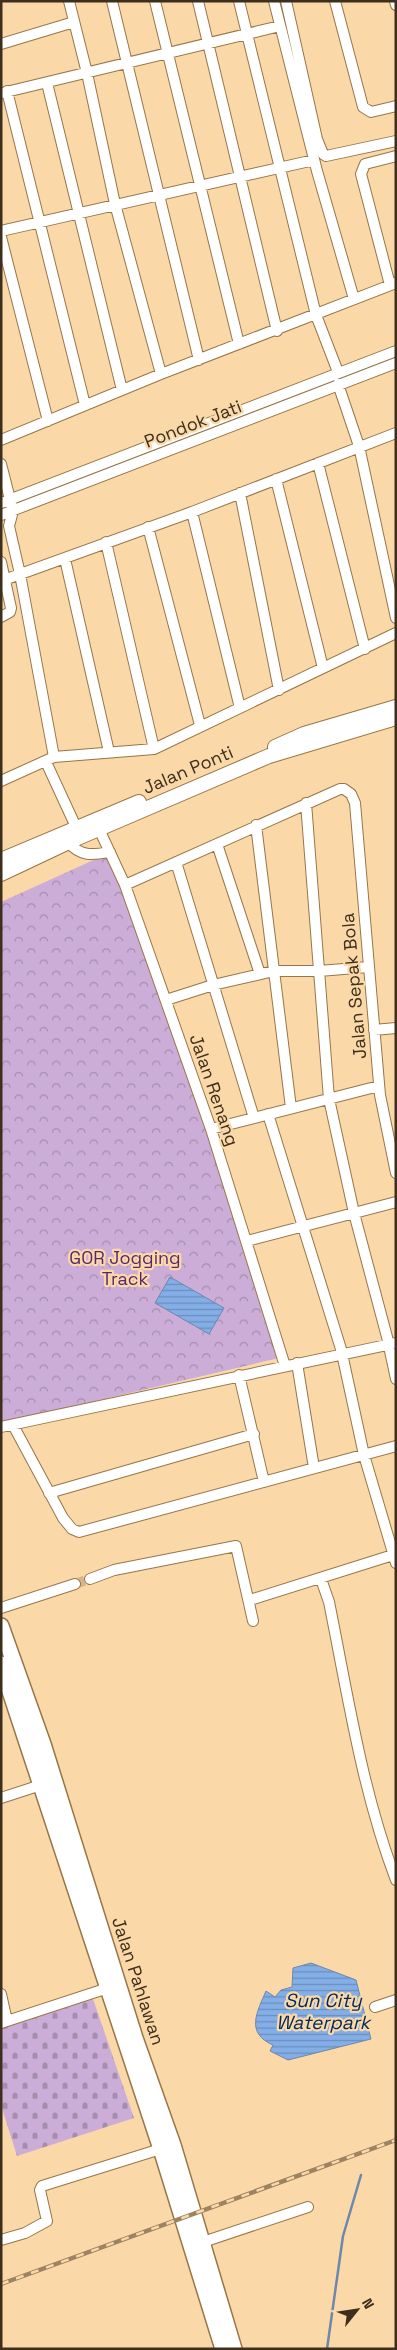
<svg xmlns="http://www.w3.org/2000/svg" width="397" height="2350" viewBox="0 0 397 2350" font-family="'Space Grotesk',sans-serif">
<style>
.forest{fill:url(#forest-crowns)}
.cemetery{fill:url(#cemetery-stones)}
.water{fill:url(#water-rules);stroke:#6e88aa}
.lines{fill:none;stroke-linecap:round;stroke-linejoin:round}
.stream{stroke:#6e88aa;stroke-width:2.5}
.minor-tunnel{stroke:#d5b68c;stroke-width:10;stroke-dasharray:10 5;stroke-linecap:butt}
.minor-casing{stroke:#967648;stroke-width:12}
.secondary-casing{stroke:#967648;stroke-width:16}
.primary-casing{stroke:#967648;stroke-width:18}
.minor{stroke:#fff;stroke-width:10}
.secondary{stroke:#fff;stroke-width:14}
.primary{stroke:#fff;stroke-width:15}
.rail-casing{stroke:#9c8362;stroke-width:4.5}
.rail{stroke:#fbd8a8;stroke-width:2.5;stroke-dasharray:8;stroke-linecap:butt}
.labels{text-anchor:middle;stroke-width:4.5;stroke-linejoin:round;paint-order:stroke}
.street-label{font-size:18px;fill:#3d2f1c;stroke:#fbd8a8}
.park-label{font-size:18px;fill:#59266c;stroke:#fbd8a8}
.water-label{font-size:19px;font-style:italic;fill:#002859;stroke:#fbd8a8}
</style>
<defs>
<pattern id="forest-crowns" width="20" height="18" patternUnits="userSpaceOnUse" patternTransform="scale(1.25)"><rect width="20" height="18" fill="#cbadd8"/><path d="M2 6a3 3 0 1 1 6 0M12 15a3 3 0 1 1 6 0" fill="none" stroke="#a68dae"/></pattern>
<pattern id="cemetery-stones" width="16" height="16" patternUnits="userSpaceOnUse" patternTransform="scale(1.25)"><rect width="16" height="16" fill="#cbadd8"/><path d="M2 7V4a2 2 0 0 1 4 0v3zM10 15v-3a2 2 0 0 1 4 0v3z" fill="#a68dae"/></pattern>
<pattern id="water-rules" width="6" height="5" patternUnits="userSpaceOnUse" patternTransform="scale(1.25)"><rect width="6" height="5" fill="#83aee7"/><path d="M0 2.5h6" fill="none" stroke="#6c8eba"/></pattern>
</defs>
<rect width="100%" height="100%" fill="#fbd8a8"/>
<path class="forest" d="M109,853L211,1129L279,1358L1,1423V902Z"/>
<path class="cemetery" d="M93,1999L134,2118L17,2156L1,2105V2029Z"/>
<path class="water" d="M170,1277L224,1308L209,1334L155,1303Z
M311,1963L356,1980L371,2039L288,2060L270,2051L273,2045C245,2033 257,2012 266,1991L275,1997L281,1990L292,1987L293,1968Z"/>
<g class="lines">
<path class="stream" d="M327,2349L343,2236L361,2175"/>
<path class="minor-tunnel" d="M75,1584L90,1579"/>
<defs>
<path id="minor" d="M69,1L87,73L115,204L161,374
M112,1L199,360
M155,1L239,344
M198,1L277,331
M239,1L316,315L338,372
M274,1L317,171L354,299
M286,1L317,139L323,154L326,156L396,141
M335,1L363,107L371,112L396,106
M395,1L396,5
M1,44L74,22
M47,83L122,390
M7,91L85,405
M2,93L280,26
M1,231L314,160
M1,237L48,421
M390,285L361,174L365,164L396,156
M338,384L359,446L396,618
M1,440L161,374L396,283
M318,463L365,649
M1,464L13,511L9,526L20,574L54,757
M276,479L323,668
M240,493L279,690
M1,503L396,351
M192,512L240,708
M1,515L396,363
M148,527L200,725
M106,542L154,749
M65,559L109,752
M1,562L11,608L10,612L1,617
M1,581L192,512L396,433
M46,762L76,827
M1,781L54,757L154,749L396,633
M306,803L329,1099L354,1213L387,1337L396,1379
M256,825L291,1108
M99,829L125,885L211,1129L285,1366
M68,842C81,857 92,855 110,852
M217,844L260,974
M176,862L254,1118
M125,885L340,789H344L351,794L355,803L380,1095L396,1173
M166,1000L213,985L274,971H319L368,967
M374,1030L396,1028
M268,1114L341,1349L364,1455L396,1563
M211,1129L379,1086
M247,1241L396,1202
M297,1363L314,1468
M239,1375L264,1482
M13,1425L63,1518L72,1529L79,1532L396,1446
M1,1427L396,1343
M49,1493L254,1434
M90,1579L114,1570L236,1546L253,1621
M321,1579L329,1602C348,1696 362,1791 396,1880
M250,1600L393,1555
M1,1608L75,1584
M1,1798L41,1785
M1,1994L7,2021
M375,2007L396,2000
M1,2023L108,1988
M1,2240L25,2233L47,2221L40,2190L42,2186L167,2147
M203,2242L308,2207"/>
<path id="secondary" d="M275,747L304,734L396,707
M1,860L139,802
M1,874L73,840L269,756L396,718"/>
<path id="primary" d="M1,1626L43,1744L135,2038L173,2145L234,2349
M1,1664L161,2149L223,2349"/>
</defs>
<use href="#minor" class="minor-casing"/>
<use href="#secondary" class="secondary-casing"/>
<use href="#primary" class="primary-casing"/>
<use href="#minor" class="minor"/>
<use href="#secondary" class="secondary"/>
<use href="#primary" class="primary"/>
<defs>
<path id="rail" d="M1,2284L396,2140"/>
</defs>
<use href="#rail" class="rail-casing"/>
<use href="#rail" class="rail"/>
</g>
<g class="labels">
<g class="street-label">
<text transform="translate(193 424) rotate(-21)" y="6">Pondok Jati</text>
<text transform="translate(188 770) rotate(-23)" y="6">Jalan Ponti</text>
<text transform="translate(354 986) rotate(-95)" y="6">Jalan Sepak Bola</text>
<text transform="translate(214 1090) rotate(71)" y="6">Jalan Renang</text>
<text transform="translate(138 1981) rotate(72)" y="6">Jalan Pahlawan</text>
</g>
<g class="park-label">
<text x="125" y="1264">GOR Jogging<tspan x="125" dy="21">Track</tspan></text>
</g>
<g class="water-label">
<text x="323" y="2007">Sun City<tspan x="323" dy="22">Waterpark</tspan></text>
</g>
</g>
<rect width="397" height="2350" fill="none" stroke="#3d2f1c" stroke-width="5"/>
<g transform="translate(357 2310) rotate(60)" stroke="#fbd8a8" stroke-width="4" paint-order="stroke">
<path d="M0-4L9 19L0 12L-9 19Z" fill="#3d2f1c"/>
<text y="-8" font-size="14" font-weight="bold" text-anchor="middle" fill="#3d2f1c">N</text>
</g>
</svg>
